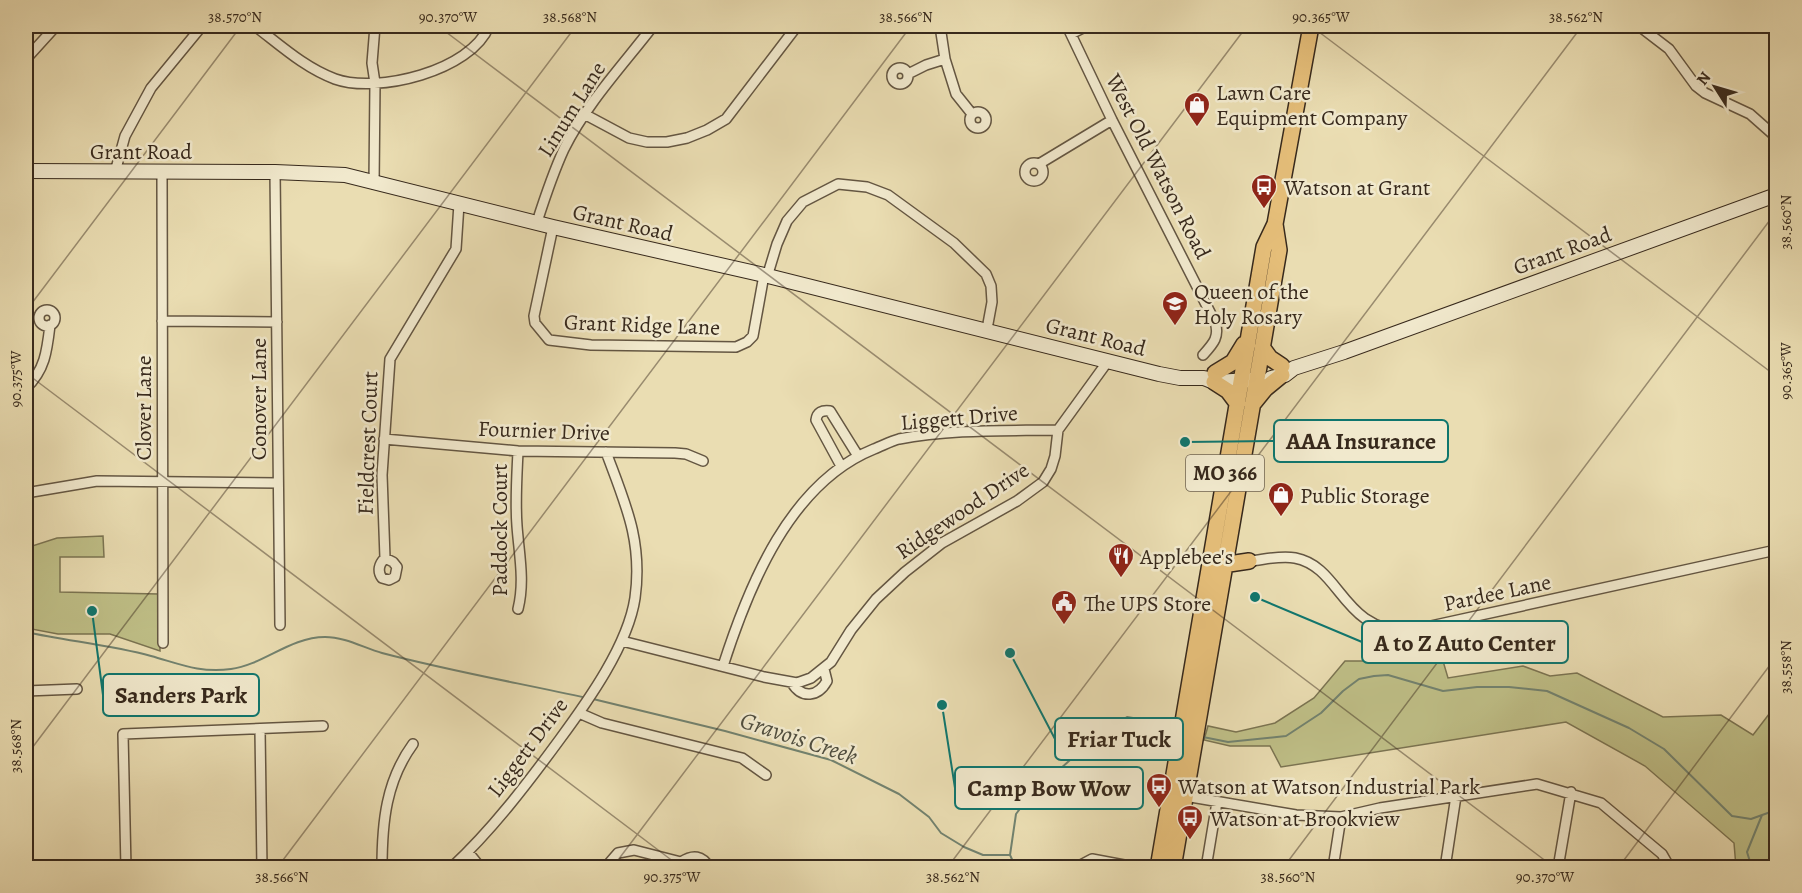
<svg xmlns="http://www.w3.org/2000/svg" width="1802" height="893" viewBox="0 0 1802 893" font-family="Alegreya,serif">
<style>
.green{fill:#bfbf87;stroke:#7b7452;stroke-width:1.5}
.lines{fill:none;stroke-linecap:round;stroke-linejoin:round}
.stream{stroke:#72826f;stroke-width:2}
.street-casing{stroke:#645642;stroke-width:12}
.secondary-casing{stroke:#37291c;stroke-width:16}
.primary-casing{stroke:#37291c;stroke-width:18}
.street{stroke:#f1e9cd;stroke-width:9}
.secondary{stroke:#f1e9cd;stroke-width:14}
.primary{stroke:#e5be79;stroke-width:15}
.ticks{fill:none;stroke:#37291c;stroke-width:1.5;stroke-opacity:0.45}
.labels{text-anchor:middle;stroke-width:5;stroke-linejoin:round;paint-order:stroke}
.shield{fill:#f1e9cd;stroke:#6f6351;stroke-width:1.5}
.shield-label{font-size:21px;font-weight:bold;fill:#37291c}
.poi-label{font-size:22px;fill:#37291c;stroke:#f1e9cd;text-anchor:start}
.street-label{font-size:22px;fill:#37291c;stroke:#f1e9cd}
.water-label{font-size:24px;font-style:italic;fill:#504e3f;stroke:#f1e9cd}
.leader{fill:none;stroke:#0f766e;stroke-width:2}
.callout-dot{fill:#0f766e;stroke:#f1e9cd;stroke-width:2}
.callout{fill:#f1e9cd;stroke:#0f766e;stroke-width:2}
.callout-label{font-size:24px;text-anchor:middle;font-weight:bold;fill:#37291c}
.neatline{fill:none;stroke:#37291c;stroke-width:2}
.ticks-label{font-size:15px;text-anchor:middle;fill:#37291c}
</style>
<rect width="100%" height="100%" fill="#eaddb2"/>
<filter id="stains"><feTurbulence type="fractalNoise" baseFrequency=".00333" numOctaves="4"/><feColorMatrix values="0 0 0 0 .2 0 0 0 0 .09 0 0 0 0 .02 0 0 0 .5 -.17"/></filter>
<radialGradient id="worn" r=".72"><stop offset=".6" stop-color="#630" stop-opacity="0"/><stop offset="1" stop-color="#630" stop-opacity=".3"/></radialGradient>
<path class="green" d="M103,536L104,557H60V592L159,594L160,651L110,634H58L26,628V548L57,538Z
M1345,661H1443L1448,678L1523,666L1550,676L1577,673L1663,717L1721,715L1753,735L1776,705V867H1736L1734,843L1645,766L1566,722L1281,767L1270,746H1230L1204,740L1208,726L1236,732L1275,723L1314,698Z"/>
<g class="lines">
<path class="stream" d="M26,632C67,641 110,645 151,656C180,664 199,673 231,669C263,665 290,637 325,637C345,637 364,648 382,653C450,671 519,683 587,698
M593,699L725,731L831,760L899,794L929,817L941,833L964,847L983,855H1010L1016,814L1029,797L1100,733L1127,717L1157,722L1174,729
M1203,737L1228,742L1286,736L1321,713L1343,691L1359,679L1374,676L1388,675L1443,691L1477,687H1509L1547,691L1629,728L1664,749L1732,816L1751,819L1776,810
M1010,855L1016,868
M1752,868L1747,852L1762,815"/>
<defs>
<path id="street" d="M255,26C280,45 305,68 335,79C377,94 471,71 489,26
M940,26L945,59L956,94L972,114
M1067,26L1112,120L1215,322C1220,337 1213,344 1203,355
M1639,26L1669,49L1696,86L1705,93L1750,114L1776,137
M1071,34L1087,26
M26,59L56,26
M892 76a8 8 0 1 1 16 0a8 8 0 1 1-16 0Z
M908,74L926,65L945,59
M970 120a8 8 0 1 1 16 0a8 8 0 1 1-16 0Z
M586,115L629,138L647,142H667L687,138L707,130L726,119L797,26
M1025 172a9 9 0 1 1 18 0a9 9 0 1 1-18 0Z
M1039,164L1112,120
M115,172L125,136L151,88L202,26
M275,172L280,625
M162,173L163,643
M374,184L375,83L372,63L375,26
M537,222C545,197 553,173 564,149C587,103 623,65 653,26
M553,227L534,316L535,323L549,340L591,345L736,347L747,342L753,336L764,275
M767,277L777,244L787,221L803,202L838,184L867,187L888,195L954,243L986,274L991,286L992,302L987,329
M39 318a8 8 0 1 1 16 0a8 8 0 1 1-16 0Z
M162,321L277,322
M26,388C45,370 47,351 50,325
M384,439L518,451L675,453L686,454L703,461
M518,451C517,475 515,501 517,526C519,554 525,581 518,609
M841,466L816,420C817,412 822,410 830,411L858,456
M26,493L97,481L278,483
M385,558L382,475L390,359L456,249L459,204
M385,558L393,562L397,567L395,577L389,580L382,578C377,571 379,564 385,558Z
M1249,561C1263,560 1280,555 1295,558C1342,567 1341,631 1408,631L1776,550
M622,641L764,677L797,683L811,678L831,662L851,630L876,599L905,572L942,543L1017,501L1043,482L1051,469L1055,456L1058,430
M723,666C749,585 790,483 874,449C882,446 891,441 899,439C951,429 1005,431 1058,430L1108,361
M792,683C802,699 818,697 827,681L824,669
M26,691L77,689
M579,713L602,723L742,758L766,775
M260,730L262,868
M1185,796L1296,815L1341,817L1380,808L1537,784L1601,803L1662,854L1670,868
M468,852L481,868
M681,862C693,854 702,855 710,868
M126,868L123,734L323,726
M382,868C382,822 386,781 413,744
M451,868C492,830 527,784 560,739C588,701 628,645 635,598C643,541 625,503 606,452
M605,868L618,853L634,850L681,862L685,868
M1075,868L1092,859L1140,868
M1206,868L1217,802
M1333,868L1341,817
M1445,868L1456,796
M1558,868L1571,792"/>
<path id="secondary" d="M26,171L275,172L345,175L553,227L764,275L1159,374L1180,378H1204L1214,382L1252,380
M1271,378L1285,375L1294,368L1344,352L1776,195"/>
<path id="primary" d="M1262,347L1270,358L1282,366
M1215,373L1233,362L1244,344
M1214,382L1228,391L1237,403
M1252,405L1265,389L1282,375
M1217,570L1229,564L1249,561
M1158,868L1264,247L1275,224
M1173,868L1279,250L1275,224L1311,26"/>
</defs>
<use href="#street" class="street-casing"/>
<use href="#secondary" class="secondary-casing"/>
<use href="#primary" class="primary-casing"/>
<use href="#street" class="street"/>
<use href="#secondary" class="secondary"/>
<use href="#primary" class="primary"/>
</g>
<path class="ticks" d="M438,26L1555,868M1311,26L1776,376M26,311L241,26M26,373L682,868M26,756L576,26M277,868L911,26M612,868L1247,26M947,868L1582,26M1283,868L1776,212M1618,868L1776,657"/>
<defs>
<symbol id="shop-pin" viewBox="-11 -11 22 30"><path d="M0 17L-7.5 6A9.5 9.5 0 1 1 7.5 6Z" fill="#8f2418" stroke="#f1e9cd"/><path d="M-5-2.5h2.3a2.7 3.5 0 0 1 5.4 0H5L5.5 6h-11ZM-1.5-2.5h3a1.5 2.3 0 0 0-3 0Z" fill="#fff"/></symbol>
<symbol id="bus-pin" viewBox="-11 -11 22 30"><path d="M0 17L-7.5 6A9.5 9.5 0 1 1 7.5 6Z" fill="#8f2418" stroke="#f1e9cd"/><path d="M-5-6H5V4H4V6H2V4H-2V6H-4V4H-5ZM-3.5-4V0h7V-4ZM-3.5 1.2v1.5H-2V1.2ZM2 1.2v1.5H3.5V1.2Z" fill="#fff"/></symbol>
<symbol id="school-pin" viewBox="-11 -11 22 30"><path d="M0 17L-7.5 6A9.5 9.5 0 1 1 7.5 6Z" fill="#8f2418" stroke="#f1e9cd"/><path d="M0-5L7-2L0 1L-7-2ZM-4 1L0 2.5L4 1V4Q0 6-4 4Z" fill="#fff"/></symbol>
<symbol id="restaurant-pin" viewBox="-11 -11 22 30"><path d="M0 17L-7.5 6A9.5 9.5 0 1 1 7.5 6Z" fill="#8f2418" stroke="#f1e9cd"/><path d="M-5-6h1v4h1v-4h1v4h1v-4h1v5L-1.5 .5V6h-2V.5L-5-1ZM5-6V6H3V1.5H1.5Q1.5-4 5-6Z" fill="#fff"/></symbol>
<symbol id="civic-pin" viewBox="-11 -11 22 30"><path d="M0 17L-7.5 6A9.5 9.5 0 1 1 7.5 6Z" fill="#8f2418" stroke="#f1e9cd"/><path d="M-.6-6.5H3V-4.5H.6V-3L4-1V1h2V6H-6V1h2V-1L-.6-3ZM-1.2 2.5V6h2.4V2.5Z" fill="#fff"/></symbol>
</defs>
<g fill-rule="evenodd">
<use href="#shop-pin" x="1182" y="90" width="30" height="40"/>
<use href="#bus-pin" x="1249" y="172" width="30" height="40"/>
<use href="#school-pin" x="1160" y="289" width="30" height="40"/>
<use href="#shop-pin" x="1266" y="480" width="30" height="40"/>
<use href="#restaurant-pin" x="1106" y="541" width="30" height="40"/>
<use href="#civic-pin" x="1049" y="588" width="30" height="40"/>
<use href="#bus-pin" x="1144" y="771" width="30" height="40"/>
<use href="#bus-pin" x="1175" y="803" width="30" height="40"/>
</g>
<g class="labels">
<rect class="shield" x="1186" y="455" width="78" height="36" rx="4.5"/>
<g class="shield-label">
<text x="1225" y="480">MO 366</text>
</g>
<g class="poi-label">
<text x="1216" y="100">Lawn Care<tspan x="1216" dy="25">Equipment Company</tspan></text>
<text x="1284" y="195">Watson at Grant</text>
<text x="1194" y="299">Queen of the<tspan x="1194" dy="25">Holy Rosary</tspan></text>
<text x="1300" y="503">Public Storage</text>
<text x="1140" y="564">Applebee's</text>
<text x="1084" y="611">The UPS Store</text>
<text x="1178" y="794">Watson at Watson Industrial Park</text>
<text x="1210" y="826">Watson at Brookview</text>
</g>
<g class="street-label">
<text transform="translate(571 109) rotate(-58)" y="8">Linum Lane</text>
<text x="141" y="159">Grant Road</text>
<text transform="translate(1159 166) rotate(63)" y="8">West Old Watson Road</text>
<text transform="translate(623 222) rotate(13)" y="8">Grant Road</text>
<text transform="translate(1562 250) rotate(-20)" y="8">Grant Road</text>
<text transform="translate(642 324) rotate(2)" y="8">Grant Ridge Lane</text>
<text transform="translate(1096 336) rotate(14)" y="8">Grant Road</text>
<text transform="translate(258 399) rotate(-90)" y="8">Conover Lane</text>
<text transform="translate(143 408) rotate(-90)" y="8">Clover Lane</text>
<text transform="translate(959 417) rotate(-5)" y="8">Liggett Drive</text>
<text transform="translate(544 430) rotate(2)" y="8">Fournier Drive</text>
<text transform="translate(367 443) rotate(-88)" y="8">Fieldcrest Court</text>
<text transform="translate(962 510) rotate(-34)" y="8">Ridgewood Drive</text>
<text transform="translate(499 530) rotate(-90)" y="8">Paddock Court</text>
<text transform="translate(1497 592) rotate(-12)" y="8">Pardee Lane</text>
<text transform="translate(527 747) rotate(-53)" y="8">Liggett Drive</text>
</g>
<g class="water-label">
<text transform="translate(799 738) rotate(18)" y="8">Gravois Creek</text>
</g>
</g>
<path class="leader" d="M1185 442L1274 441M1255 597L1362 642M92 611L103 695M1010 653L1055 739M942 705L955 788"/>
<g class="callout-dot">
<circle cx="1185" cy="442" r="6"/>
<circle cx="1255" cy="597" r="6"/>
<circle cx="92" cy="611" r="6"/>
<circle cx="1010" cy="653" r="6"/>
<circle cx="942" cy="705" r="6"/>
</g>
<g class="callout">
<rect x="1274" y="420" width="174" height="42" rx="6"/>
<rect x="1362" y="621" width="206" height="42" rx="6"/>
<rect x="103" y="674" width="156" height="42" rx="6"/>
<rect x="1055" y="718" width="128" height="42" rx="6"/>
<rect x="955" y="767" width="188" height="42" rx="6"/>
</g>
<g class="callout-label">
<text x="1361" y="449">AAA Insurance</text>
<text x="1465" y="651">A to Z Auto Center</text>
<text x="181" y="703">Sanders Park</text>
<text x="1119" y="747">Friar Tuck</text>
<text x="1049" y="796">Camp Bow Wow</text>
</g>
<rect width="1802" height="893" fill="none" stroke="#eaddb2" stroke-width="66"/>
<g transform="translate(1715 87) rotate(307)" stroke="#f1e9cd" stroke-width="4.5" paint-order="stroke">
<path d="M0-4.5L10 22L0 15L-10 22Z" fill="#37291c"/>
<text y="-9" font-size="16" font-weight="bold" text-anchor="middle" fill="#37291c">N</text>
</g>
<rect x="33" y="33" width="1736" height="827" class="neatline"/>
<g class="ticks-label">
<text x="235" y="22">38.570°N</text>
<text x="448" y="22">90.370°W</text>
<text x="570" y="22">38.568°N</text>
<text x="906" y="22">38.566°N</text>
<text x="1321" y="22">90.365°W</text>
<text x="1576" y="22">38.562°N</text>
<text transform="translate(1786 222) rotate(-90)" y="5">38.560°N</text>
<text transform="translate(1786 371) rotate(-90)" y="5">90.365°W</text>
<text transform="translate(16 379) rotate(-90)" y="5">90.375°W</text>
<text transform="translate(1786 667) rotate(-90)" y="5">38.558°N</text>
<text transform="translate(16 746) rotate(-90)" y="5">38.568°N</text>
<text x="282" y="882">38.566°N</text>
<text x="672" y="882">90.375°W</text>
<text x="953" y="882">38.562°N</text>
<text x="1288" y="882">38.560°N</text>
<text x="1545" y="882">90.370°W</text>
</g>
<rect width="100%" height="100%" filter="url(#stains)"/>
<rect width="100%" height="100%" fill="url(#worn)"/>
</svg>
